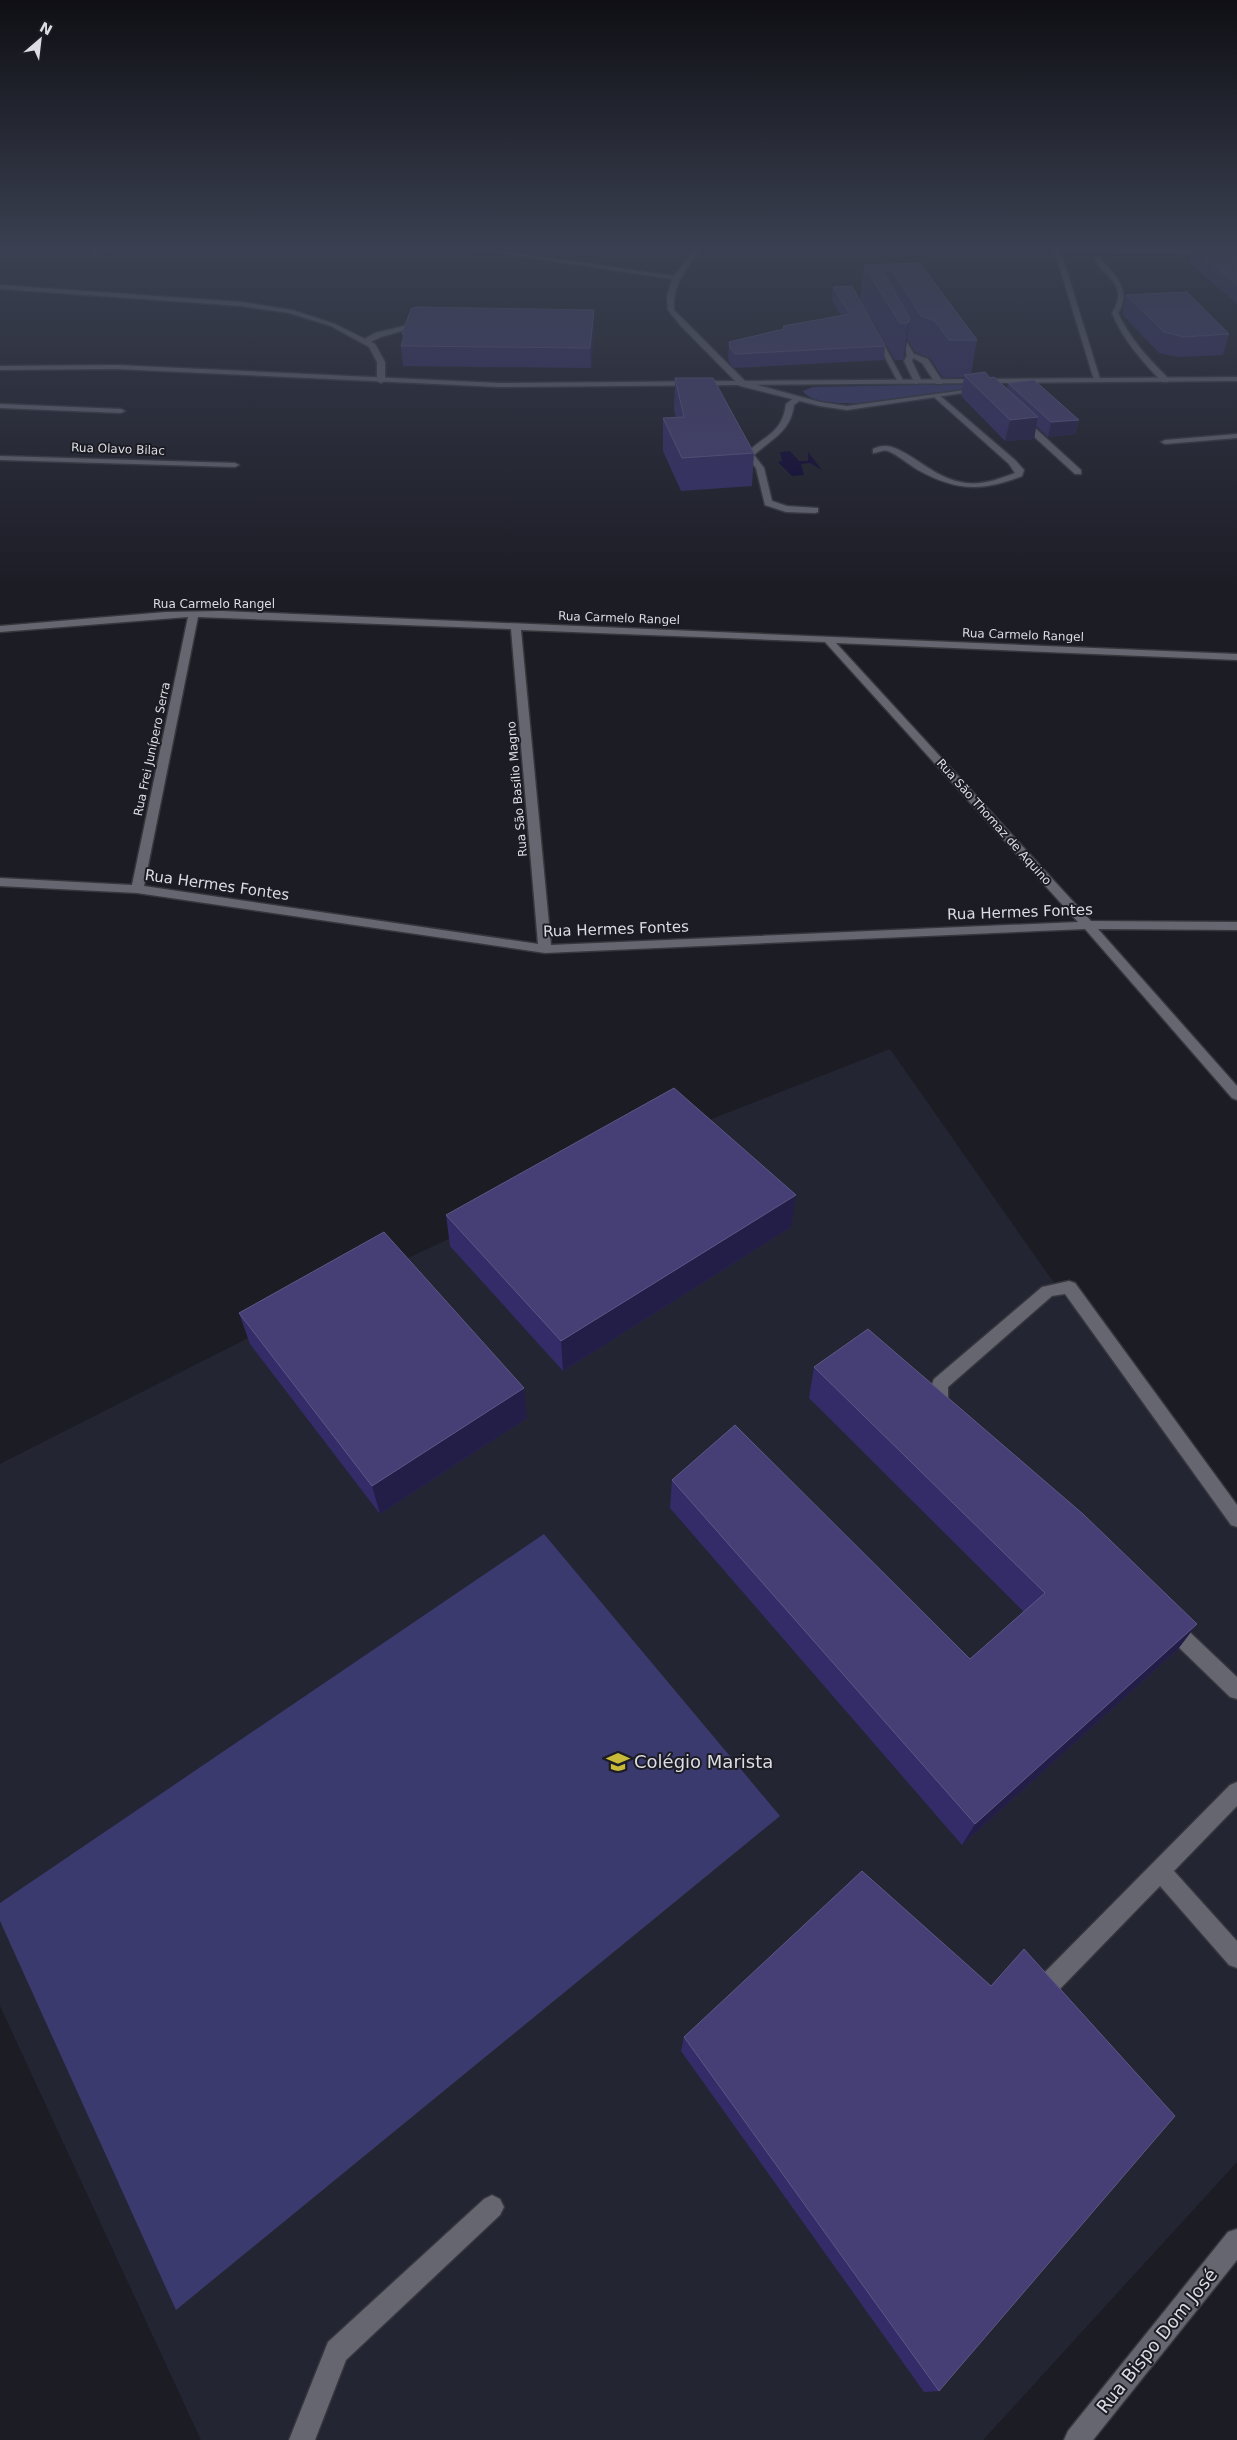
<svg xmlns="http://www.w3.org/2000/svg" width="1237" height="2440" viewBox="0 0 1237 2440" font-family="'DejaVu Sans',sans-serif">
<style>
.built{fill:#242533}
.green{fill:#3b3a6f}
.water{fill:#0c0231}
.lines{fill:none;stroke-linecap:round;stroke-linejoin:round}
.service-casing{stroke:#36363d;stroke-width:3}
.minor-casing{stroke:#36363d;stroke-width:3}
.tertiary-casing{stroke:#36363d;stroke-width:3}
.secondary-casing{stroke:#36363d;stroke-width:3}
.service{fill:#666671;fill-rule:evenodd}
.minor{fill:#666671;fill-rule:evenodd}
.tertiary{fill:#666671;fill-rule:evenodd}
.secondary{fill:#666671;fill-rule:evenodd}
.wall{fill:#342c68}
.shaded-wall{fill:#231e48}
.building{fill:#463f75;stroke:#5d5886}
.labels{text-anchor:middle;stroke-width:4;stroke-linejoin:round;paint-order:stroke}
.far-street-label{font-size:12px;fill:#dcdce2;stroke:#1c1c25}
.street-label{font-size:15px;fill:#dcdce2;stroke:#1c1c25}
.near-poi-label{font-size:18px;fill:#dcdce2;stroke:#1c1c25;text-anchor:start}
.near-street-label{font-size:18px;fill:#dcdce2;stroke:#1c1c25}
</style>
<rect width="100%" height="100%" fill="#1c1c25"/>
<path class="built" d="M890,1049L1049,1276L1237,1518V2162L983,2440H201L0,2006V1464L370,1276L663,1138Z"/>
<path class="green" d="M959,384L964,385L966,389C938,395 819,417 803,391L813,387Z
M544,1534L780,1816L176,2310L0,1921V1903Z"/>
<path class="water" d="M790,451L799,461H808V452L822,470L810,463L801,464L804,475L792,476L778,462L782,461L780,452Z"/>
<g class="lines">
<defs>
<path id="service" d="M98,249H105L95,255H91V253Z
M1095,257H1099C1114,274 1133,290 1118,313C1130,339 1148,358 1168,378V382H1162C1142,361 1123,340 1112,313C1132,281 1098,277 1095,257Z
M424,321L426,324L381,337L368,343L361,341L375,333Z
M895,329H899L914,354L928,359L943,382L942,384H936L922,363L913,358L912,361L922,382L915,384L904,361L907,355Z
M872,333L879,335L905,384L898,382Z
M938,394L1015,460L1024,470L1022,476C982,492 956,491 918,470C908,464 898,455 888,451C883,449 878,453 873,453V449C879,446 885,445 892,447C917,456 935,479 966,483C983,485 999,479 1015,473L1009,464L935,398L934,396Z
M795,397L802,399L794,405C791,431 772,439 754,455L764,468L772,501L787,506L818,508V512L815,513L786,512L765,505L756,468L745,455C763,435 782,435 786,404Z
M0,404L121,409L125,411L121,413L0,408Z
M1018,418H1024L1081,470V474H1075L1018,422Z
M1237,434V438L1165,444L1161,442L1165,440Z
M1069,1281L1075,1283L1237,1505V1527L1231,1525L1065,1294L1052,1296L948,1387V1401L952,1408L950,1413L944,1415C930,1410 928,1392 934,1379L1042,1287Z
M1171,1618L1178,1621L1237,1677V1699L1230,1697L1164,1633L1162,1627L1164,1621Z
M1237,1782V1806L1174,1871L1237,1941V1968L1229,1965L1160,1886L1058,1991L1050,1994L1042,1991L1039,1983L1042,1975L1230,1785Z
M492,2195L500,2199L504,2207L500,2215L346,2360L315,2440H289L328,2342L484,2199Z"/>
<path id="minor" d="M473,249H488L674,276L694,249H700C687,269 672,284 674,310L746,382L820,402L847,406L980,388L984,390L847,410L820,406L740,386L681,326L668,310L667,296L672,279Z
M1054,249H1060L1101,382L1094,380Z
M1064,249L1237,251V255L1067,251Z
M0,285L241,302L292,310L335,324L375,344L385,362V381L381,383L377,381V362L369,347L331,326L289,313L241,306L0,289Z
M0,456L235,463L239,465L235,467L0,460Z
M222,611L1237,654V660L836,643L1091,921L1237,922V930L1098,929L1237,1086V1100L1232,1098L1085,929L545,953L137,893L0,886V878L132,885L188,617L0,632V626L166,612ZM198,617L511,629L538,944L144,886ZM521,630L825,642L1078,922L551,945Z"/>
<path id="tertiary" d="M116,365L499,383L1237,377V381L499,387L116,369L0,370V366Z"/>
<path id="secondary" d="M1237,2229V2260L1093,2440H1064L1068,2431L1228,2232Z"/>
</defs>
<use href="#service" class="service-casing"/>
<use href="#minor" class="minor-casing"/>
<use href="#tertiary" class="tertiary-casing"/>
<use href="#secondary" class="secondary-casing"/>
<use href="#service" class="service"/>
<use href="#minor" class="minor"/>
<use href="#tertiary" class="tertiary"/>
<use href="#secondary" class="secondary"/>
</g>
<path class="wall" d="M1192,249H1237V304L1189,262Z
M920,263L977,340L971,374L990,378L1007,388L1008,383L1079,420L1075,434L1048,437L1036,426L1034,439L1005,441L961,396L964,377L943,378L930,358L915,352L907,338L905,355L903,360H895L860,300L864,265Z
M833,287L885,346L884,360L734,368L729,362L728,356L729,342L783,329V326L841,316L832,300Z
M1126,295L1229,334L1223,355L1178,357L1159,353L1122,314Z
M594,330L591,368L403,366L401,346L403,340L402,334Z
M675,378L754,453L752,486L681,491L663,451V418H676L674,410Z
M446,1215L791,1227L563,1371L450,1246Z
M239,1313L527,1418L380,1514L250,1344Z
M814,1367L1197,1624L1178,1649L962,1845L670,1508L672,1480L970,1659L1024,1612L809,1398Z
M684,2037L939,2391L924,2392L681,2051Z"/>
<path class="shaded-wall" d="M887,268L884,297V273Z
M594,310V330L591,368L590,348Z
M910,319L905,355L903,360L908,323Z
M1038,417L1034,439L1005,441L1010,420Z
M1079,420L1075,434L1048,437L1051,422Z
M796,1195L791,1227L563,1371L561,1341Z
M524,1388L527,1418L380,1514L372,1486Z
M1197,1624L1178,1649L962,1845L975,1824Z"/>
<path class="building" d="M1195,249H1237V285Z
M920,263L977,340H949L935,321L921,316L893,271L887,268L884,273L910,319L908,323H900L864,265Z
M852,286L885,346L735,354L730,348L729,342L784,329L783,326L850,314L833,287Z
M1187,292L1229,334L1184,337L1164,332L1126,295Z
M416,307L594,310L590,348L401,346L405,334H402L411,309Z
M985,372L990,378L994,377L1038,417L1010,420L964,375Z
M675,378H713L754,453L682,458L663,418L684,417Z
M1034,380L1079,420L1051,422L1008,383Z
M674,1088L796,1195L561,1341L446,1215Z
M384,1232L524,1388L372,1486L239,1313Z
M868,1329L1083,1514L1197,1624L975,1824L672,1480L735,1425L970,1659L1045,1593L814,1367Z
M862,1871L991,1986L1024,1949L1175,2116L939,2391L684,2037Z"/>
<linearGradient id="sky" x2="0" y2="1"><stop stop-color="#0f0f14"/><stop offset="0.42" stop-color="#3a4051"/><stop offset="1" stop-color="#3a4051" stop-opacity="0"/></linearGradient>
<rect width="1237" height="590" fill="url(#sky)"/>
<defs>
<symbol id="school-bare" viewBox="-9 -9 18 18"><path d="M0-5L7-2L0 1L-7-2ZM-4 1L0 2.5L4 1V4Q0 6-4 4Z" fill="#c9bb3a" stroke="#1c1c25" stroke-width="2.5" paint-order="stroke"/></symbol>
</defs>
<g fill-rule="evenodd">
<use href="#school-bare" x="602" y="1746" width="32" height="32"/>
</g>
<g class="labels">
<g class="far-street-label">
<text transform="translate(118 449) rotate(2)" y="4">Rua Olavo Bilac</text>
<text x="214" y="608">Rua Carmelo Rangel</text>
<text transform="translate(619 618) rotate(2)" y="4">Rua Carmelo Rangel</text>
<text transform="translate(1023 635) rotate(2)" y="4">Rua Carmelo Rangel</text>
<text transform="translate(152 749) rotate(-78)" y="4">Rua Frei Junípero Serra</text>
<text transform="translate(517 789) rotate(-95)" y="4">Rua São Basílio Magno</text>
<text transform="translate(994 822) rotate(48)" y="4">Rua São Thomaz de Aquino</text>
</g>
<g class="street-label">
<text transform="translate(217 885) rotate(8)" y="5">Rua Hermes Fontes</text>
<text transform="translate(1020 912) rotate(-2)" y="5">Rua Hermes Fontes</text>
<text transform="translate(616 929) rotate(-2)" y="5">Rua Hermes Fontes</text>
</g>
<g class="near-poi-label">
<text x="634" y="1768">Colégio Marista</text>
</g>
<g class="near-street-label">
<text transform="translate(1157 2341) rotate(-51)" y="6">Rua Bispo Dom José</text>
</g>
</g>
<g transform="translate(40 40) rotate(28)" stroke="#1c1c25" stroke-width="4" paint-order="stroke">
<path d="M0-4L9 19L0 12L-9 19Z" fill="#dcdce2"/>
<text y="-8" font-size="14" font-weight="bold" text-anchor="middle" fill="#dcdce2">N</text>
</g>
</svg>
